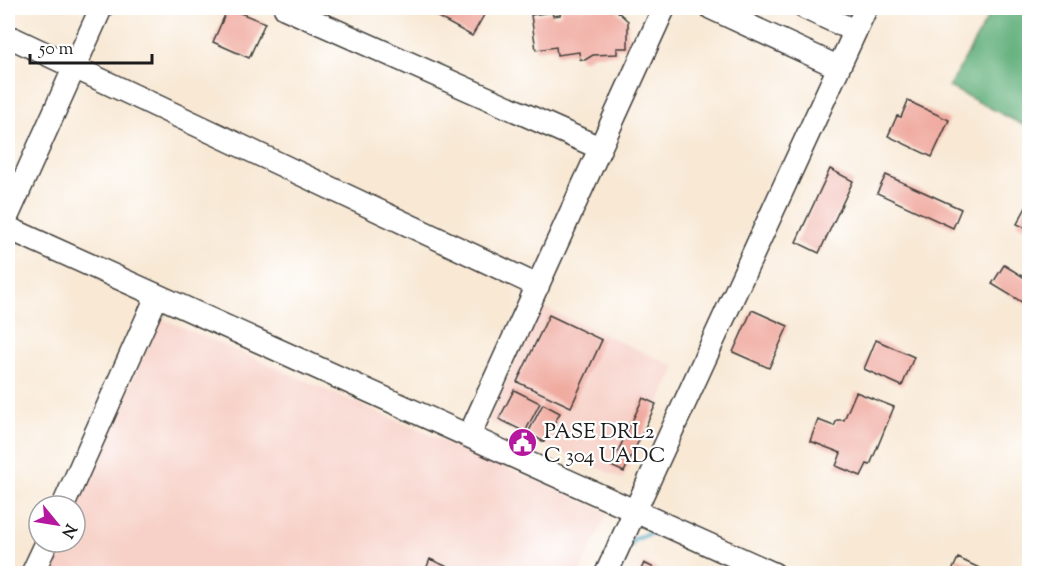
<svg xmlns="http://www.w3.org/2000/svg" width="1037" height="581" viewBox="0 0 1037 581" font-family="'Sorts Mill Goudy',serif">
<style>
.built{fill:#f7d1c8}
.forest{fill:#60af79;stroke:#3e664a;stroke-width:1.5}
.water{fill:#4aabc9;stroke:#336472;stroke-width:1.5}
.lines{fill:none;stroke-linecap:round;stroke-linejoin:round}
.stream{stroke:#4aabc9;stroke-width:5}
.building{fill:#f0aba0}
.minor-casing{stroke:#3d3b38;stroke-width:25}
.minor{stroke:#fff;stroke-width:22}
.labels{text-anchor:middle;stroke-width:4.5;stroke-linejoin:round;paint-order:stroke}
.poi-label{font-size:21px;fill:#1c1c1c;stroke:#fff;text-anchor:start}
</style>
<rect width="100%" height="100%" fill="#fff"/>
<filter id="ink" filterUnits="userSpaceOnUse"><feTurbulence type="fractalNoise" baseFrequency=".0167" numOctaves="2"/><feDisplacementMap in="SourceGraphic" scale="12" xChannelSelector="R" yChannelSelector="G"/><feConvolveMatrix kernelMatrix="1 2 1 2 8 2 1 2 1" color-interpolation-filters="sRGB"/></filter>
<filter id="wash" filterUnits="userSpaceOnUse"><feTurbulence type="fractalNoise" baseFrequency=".008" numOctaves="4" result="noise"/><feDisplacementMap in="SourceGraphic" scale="24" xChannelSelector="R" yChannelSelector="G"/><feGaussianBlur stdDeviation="1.35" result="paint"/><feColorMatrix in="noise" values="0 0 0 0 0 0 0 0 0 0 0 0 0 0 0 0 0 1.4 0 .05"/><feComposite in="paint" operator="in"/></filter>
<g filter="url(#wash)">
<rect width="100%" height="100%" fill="#f8e8d4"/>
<path class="built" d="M541,306L676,367L623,479L488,421Z
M161,318L608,512L579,573L43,574L57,542H75L74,506Z"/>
<path class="forest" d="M993,8H1029V128L949,87Z"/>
<path class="water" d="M948,8H981L976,18L955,8L953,12L947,9Z"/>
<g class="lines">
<path class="stream" d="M631,545L633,540L655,531L659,533"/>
</g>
<g id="blocks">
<path class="building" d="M228,8L265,23L249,58L213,42Z
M426,8H488L472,36L425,10Z
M562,8H618L617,11L628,21V48H617V54L593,55L585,60L580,59L579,52L557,55L556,47L536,50L531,15L552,12L553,16L560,15Z
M908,101L949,120L932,157L888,136L897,116L901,117Z
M830,169L853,181L819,253L796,242Z
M886,175L961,209L953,228L877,193Z
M1030,200V230L1017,224Z
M1004,265L1030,281V307L992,284Z
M752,310L788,326L769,368L733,352Z
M549,315L602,340L571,407L517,382Z
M876,340L914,357L902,386L864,369Z
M514,390L540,403L525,432L499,419Z
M856,392L894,407L870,465L867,464L861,476L836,466L841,453L810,441L818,420L834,426L837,420H844Z
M643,398L656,404L624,472L611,466Z
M543,404L560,413L544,442L528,433Z
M958,558L992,574L951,573Z
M430,559L463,574H424Z
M644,563L666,574H639Z"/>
</g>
</g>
<g filter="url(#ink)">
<use href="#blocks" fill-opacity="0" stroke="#3d3b38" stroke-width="1.5"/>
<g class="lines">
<defs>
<path id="minor" d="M285,8L600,148
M711,8L838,67
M805,8L855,31
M8,36L538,286
M8,215L101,8
M8,228L774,574
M469,436L664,8
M63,506L157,296
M32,574L47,542
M606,574L866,8"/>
</defs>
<use href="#minor" class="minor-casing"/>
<use href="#minor" class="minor"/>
</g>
</g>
<defs>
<symbol id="civic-disc" viewBox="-11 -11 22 22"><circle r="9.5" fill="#b5179e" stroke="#fff"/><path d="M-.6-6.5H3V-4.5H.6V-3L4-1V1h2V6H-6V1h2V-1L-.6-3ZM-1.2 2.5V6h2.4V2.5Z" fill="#fff"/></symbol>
</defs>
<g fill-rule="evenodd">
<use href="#civic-disc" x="506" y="426" width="33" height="33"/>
</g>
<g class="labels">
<g class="poi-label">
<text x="544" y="438">PASE DRL2<tspan x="544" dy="24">C 304 UADC</tspan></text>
</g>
</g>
<rect width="1037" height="581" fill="none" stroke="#fff" stroke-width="30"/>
<g transform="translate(57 524) rotate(120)"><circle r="28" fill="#ffffff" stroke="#a4a4a4" stroke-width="1.5"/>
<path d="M0-4.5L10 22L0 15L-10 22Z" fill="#b5179e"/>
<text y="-9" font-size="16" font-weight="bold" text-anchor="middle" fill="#1c1c1c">N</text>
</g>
<path d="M30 54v9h122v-9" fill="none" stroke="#1c1c1c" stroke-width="3"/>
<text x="39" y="54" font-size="18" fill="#1c1c1c" stroke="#ffffff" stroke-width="4.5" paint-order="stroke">50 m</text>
</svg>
